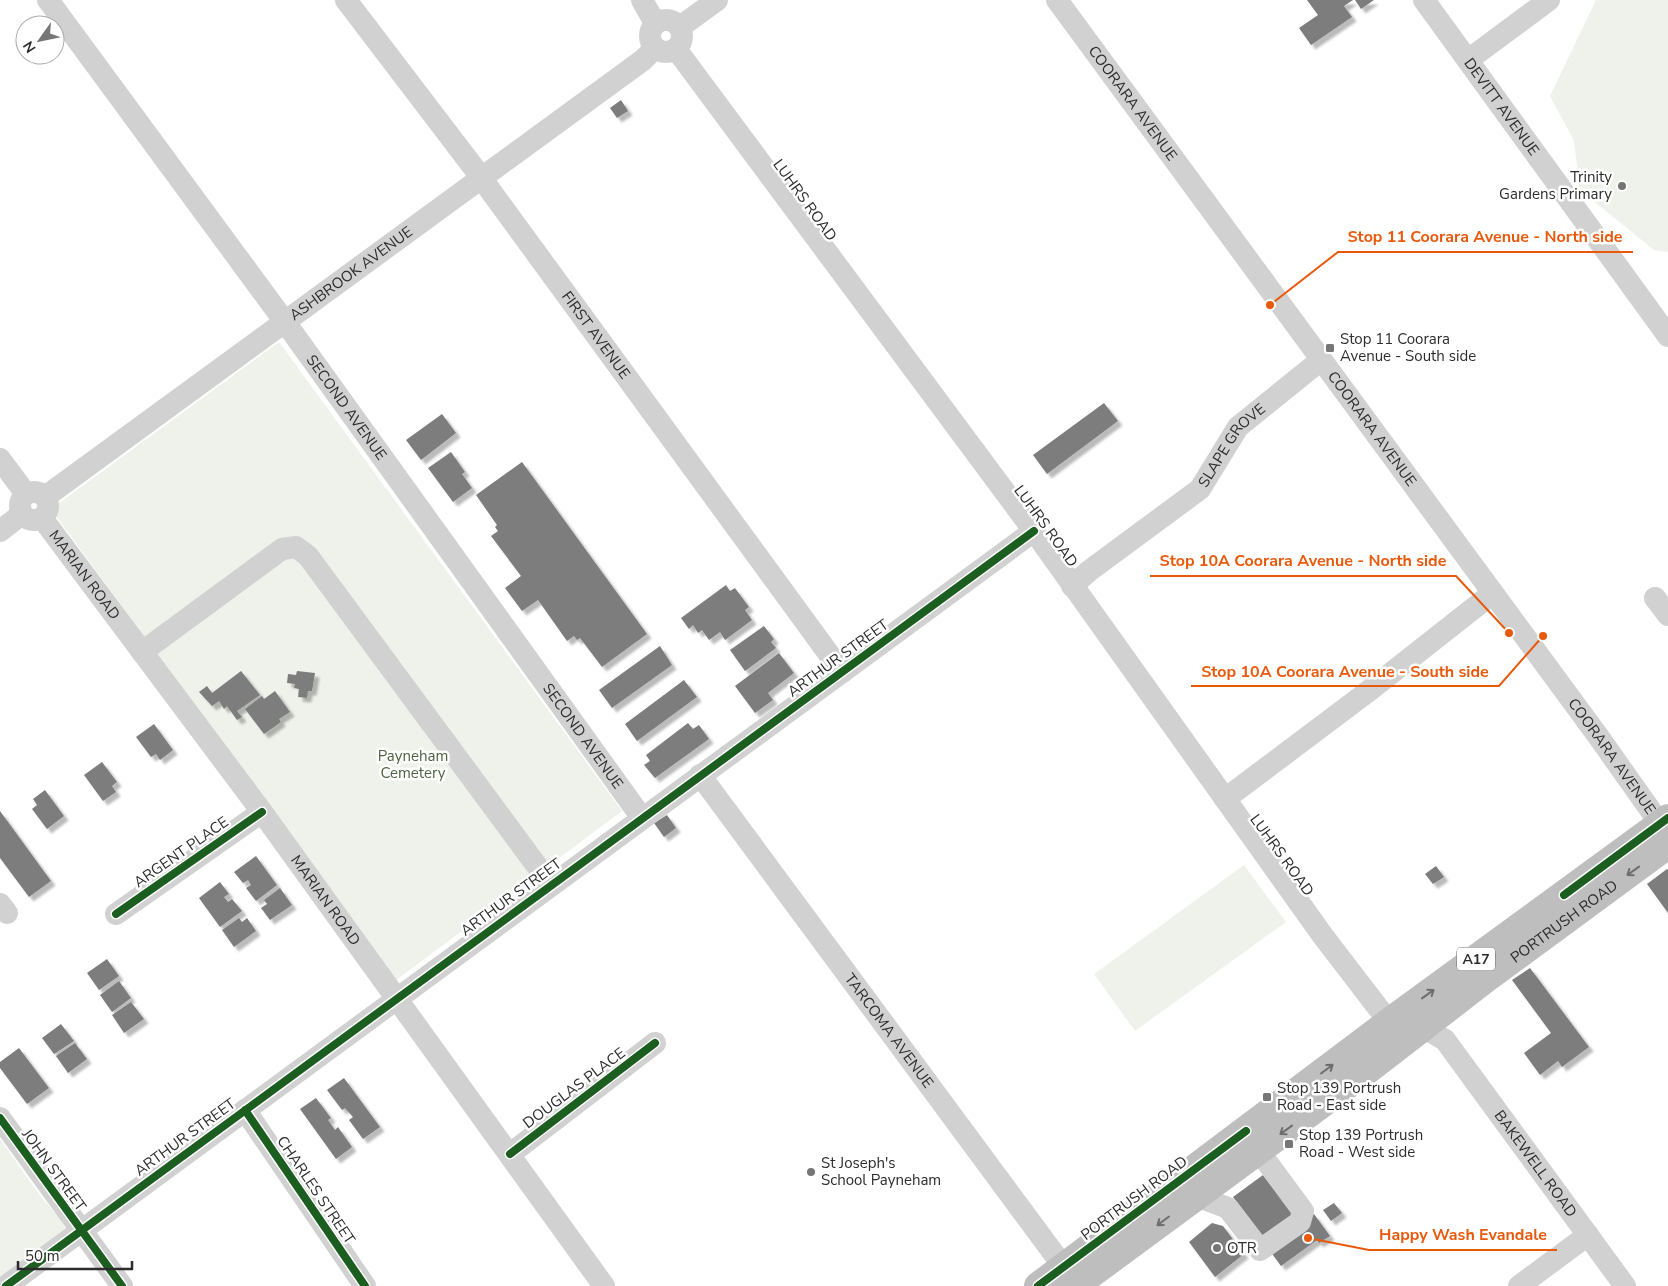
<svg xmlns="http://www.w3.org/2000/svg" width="1668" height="1286" viewBox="0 0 1668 1286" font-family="'Nunito Sans',sans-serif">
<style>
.green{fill:#eff2eb}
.building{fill:#7d7d7d;filter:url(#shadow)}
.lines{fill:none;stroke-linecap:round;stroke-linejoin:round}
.minor{stroke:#d1d1d1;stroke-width:22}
.highway{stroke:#bebebe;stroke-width:28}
.cycleway-casing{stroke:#fff;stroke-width:11}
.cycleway{stroke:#1b5e20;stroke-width:8}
.oneway{stroke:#6e6e6e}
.poi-dot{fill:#767676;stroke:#fff;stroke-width:2}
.labels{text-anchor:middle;stroke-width:5;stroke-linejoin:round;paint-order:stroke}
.shield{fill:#fff;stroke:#6b6b6b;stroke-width:1}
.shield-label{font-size:14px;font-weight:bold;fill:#2c2c2c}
.street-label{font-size:15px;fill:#2c2c2c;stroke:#fff}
.poi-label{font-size:15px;fill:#2c2c2c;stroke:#fff;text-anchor:start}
.park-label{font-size:15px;fill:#506240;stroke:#fff}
.leader{fill:none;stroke:#e8590c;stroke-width:2}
.callout-dot{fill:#e8590c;stroke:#fff;stroke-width:2}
.callout-label{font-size:16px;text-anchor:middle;font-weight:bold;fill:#e8590c;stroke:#fff;stroke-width:5;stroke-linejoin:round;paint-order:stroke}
</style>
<defs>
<filter id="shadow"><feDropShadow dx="4.5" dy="4.5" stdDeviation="1" flood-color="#0004"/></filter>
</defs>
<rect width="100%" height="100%" fill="#fff"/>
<path class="green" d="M1596,0H1668V252L1654,250L1580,190L1574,141L1550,96Z
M279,342L622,811L395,981L51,509Z
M1244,865L1286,922L1135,1031L1094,974Z
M0,1139L39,1194L61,1220L67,1231L0,1279Z"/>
<path class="building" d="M1307,0H1353L1344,6L1352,17L1311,45L1299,28L1318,15Z
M1355,0H1374L1361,9Z
M621,100L628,111L617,118L610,108Z
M1104,403L1118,421L1047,474L1033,455Z
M442,414L456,433L421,460L406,440Z
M451,452L465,472L462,474L472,488L453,502L428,468Z
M522,462L647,634L602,667L580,638L577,640L574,636L567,641L538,600L522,611L505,588L521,576L491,536L498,531L495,527L497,525L476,495Z
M726,585L730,591L735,588L749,607L745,610L752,620L725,640L720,632L709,640L702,630L698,633L693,625L689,629L681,618Z
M764,626L774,639L771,642L776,648L745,671L730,650Z
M660,646L672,665L612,708L599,690Z
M779,653L794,673L768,693L773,700L755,713L735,686Z
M241,671L260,695L237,711L242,717L237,720L227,706L224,709L219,701L212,706L199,692L207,686L212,693Z
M297,671L315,673L312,691H308L307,698L298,697L299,689L294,688L295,684L287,683L288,674L296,675Z
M684,680L697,697L637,741L625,724Z
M275,691L290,712L279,719L281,722L264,734L245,709L262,696L264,699Z
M688,723L693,729L699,725L709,739L655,778L644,765L650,761L646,755Z
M154,724L173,750L160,760L156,754L151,757L136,737Z
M102,762L117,782L112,786L116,792L103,801L84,775Z
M45,790L64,816L47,829L32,809L37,805L33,799Z
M0,811L51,881L29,897L0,858Z
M667,815L676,828L664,837L654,823Z
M256,856L277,885L256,901L246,888L251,885L248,880L243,883L234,872Z
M1436,866L1444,877L1433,884L1425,874Z
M1667,869L1668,870V913L1647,884Z
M220,882L229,894L224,897L228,902L232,899L242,911L220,927L199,898Z
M280,888L292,905L270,920L261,908L267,904L264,900Z
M239,918L242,922L247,918L256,931L234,947L222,930Z
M107,959L119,976L99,990L87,973Z
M1530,968L1589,1047L1562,1067L1558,1061L1540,1075L1524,1053L1551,1033L1512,980Z
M119,981L131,998L112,1012L100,995Z
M131,1002L144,1019L124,1033L112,1015Z
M61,1024L74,1041L54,1054L42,1038Z
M75,1043L87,1059L68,1073L56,1056Z
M19,1048L49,1088L27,1104L0,1068V1062Z
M344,1078L380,1127L363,1139L349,1120L353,1117L345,1108L342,1110L327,1090Z
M316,1098L331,1118L328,1120L335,1130L338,1127L352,1147L336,1159L300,1109Z
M1263,1175L1297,1219L1267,1242L1233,1197Z
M1334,1203L1342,1213L1331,1221L1323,1210Z
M1314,1214L1330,1236L1319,1243L1317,1240L1281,1266L1270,1251Z
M1212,1223L1223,1226L1244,1254L1215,1277L1189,1242Z"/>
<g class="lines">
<g class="minor">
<path id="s1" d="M48,0L285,322L642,818"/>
<path id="s2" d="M346,0L474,168L842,672"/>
<path d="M642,0L655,23"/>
<path id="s3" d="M1057,0L1598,736L1668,835"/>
<path id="s4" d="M1424,0L1668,336"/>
<circle cx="666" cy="36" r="16"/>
<path d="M680,27L717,0"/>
<path d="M676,49L1034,531L1323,936L1389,1022"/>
<path d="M1468,60L1549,0"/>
<path d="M0,459L26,494"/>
<circle cx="34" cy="506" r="14"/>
<path id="s5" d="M45,497L643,60L655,48"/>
<path id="s6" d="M42,518L262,812L604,1286"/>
<path d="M0,531L22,514"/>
<path id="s7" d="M1072,586L1089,571L1200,489L1238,427L1321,360"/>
<path d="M1655,598L1668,615"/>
<path d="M142,652L282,549L296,547L308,556L551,885"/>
<path id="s8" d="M700,775L1074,1281"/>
<path d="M1225,799L1366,693L1493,593"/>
<path d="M0,904L7,913"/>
<path d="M116,914L262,812"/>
<path id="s9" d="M1422,1029L1430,1031L1445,1040L1625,1286"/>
<path d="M245,1110L365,1286"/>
<path d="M0,1118L122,1286"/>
<path d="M510,1154L655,1043"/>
<path d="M1196,1196L1228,1208L1260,1250L1300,1222L1303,1211L1258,1150L1243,1142"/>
<path d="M6,1286L1034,531"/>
<path d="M1519,1286L1588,1235"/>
</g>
<g class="highway">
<path d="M1038,1286L1389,1022L1668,818"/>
<path id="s10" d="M1075,1286L1368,1070L1487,978L1668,845"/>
</g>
<defs>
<path id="cycleway" d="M1564,895L1668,818
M116,914L262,812
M245,1110L365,1286
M0,1118L122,1286
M510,1154L655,1043
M6,1286L1034,531
M1038,1286L1246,1131"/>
</defs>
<use href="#cycleway" class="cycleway-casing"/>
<use href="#cycleway" class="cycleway"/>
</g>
<defs><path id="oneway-shaft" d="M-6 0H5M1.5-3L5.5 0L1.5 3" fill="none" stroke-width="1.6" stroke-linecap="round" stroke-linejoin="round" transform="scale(1.25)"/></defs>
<g class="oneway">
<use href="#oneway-shaft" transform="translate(1633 871) rotate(144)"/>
<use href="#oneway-shaft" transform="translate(1428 994) rotate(-36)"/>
<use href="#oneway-shaft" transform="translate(1327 1069) rotate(-37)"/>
<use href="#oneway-shaft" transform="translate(1286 1130) rotate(144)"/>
<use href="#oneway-shaft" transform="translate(1163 1221) rotate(143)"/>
</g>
<g class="poi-dot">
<circle cx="1622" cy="186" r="5"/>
<rect x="1325" y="343" width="10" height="10" rx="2.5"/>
<rect x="1262" y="1092" width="10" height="10" rx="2.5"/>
<rect x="1284" y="1139" width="10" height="10" rx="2.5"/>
<circle cx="811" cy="1172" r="5"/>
<circle cx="1217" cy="1248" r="5"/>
</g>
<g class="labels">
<rect class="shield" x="1457" y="947.5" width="38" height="23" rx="4"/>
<g class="shield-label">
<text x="1476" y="964">A17</text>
</g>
<g class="street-label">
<text dy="5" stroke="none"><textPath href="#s3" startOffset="128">COORARA AVENUE</textPath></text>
<text dy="5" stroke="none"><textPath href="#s4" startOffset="132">DEVITT AVENUE</textPath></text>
<text transform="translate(805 200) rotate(54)" y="5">LUHRS ROAD</text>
<text dy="5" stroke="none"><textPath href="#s5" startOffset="379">ASHBROOK AVENUE</textPath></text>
<text dy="5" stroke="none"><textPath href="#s2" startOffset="418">FIRST AVENUE</textPath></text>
<text dy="5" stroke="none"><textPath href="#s1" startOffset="505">SECOND AVENUE</textPath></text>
<text dy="5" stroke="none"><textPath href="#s3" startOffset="532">COORARA AVENUE</textPath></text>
<text dy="5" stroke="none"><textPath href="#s7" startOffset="215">SLAPE GROVE</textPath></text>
<text transform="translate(1046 526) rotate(54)" y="5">LUHRS ROAD</text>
<text dy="5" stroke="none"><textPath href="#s6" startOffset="71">MARIAN ROAD</textPath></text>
<text transform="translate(838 658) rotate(-36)" y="5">ARTHUR STREET</text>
<text dy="5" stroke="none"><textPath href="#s1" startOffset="910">SECOND AVENUE</textPath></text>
<text dy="5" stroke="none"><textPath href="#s3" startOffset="938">COORARA AVENUE</textPath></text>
<text transform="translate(181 852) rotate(-35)" y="5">ARGENT PLACE</text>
<text transform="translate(1282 855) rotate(54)" y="5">LUHRS ROAD</text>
<text transform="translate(511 897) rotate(-36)" y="5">ARTHUR STREET</text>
<text dy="5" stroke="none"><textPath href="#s6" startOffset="476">MARIAN ROAD</textPath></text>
<text dy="5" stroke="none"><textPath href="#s10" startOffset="610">PORTRUSH ROAD</textPath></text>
<text dy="5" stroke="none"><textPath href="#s8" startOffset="318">TARCOMA AVENUE</textPath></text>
<text transform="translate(574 1088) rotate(-37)" y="5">DOUGLAS PLACE</text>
<text transform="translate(185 1137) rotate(-36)" y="5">ARTHUR STREET</text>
<text dy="5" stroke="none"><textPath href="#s9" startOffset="179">BAKEWELL ROAD</textPath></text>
<text transform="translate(54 1170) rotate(54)" y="5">JOHN STREET</text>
<text transform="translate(316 1190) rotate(56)" y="5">CHARLES STREET</text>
<text transform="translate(1134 1198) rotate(-37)" y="5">PORTRUSH ROAD</text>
</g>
<g class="poi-label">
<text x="1612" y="182" text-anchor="end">Trinity<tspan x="1612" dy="17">Gardens Primary</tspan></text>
<text x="1340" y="344">Stop 11 Coorara<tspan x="1340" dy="17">Avenue - South side</tspan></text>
<text x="1277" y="1093">Stop 139 Portrush<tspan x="1277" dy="17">Road - East side</tspan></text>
<text x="1299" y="1140">Stop 139 Portrush<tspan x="1299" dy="17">Road - West side</tspan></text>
<text x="821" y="1168">St Joseph's<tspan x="821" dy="17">School Payneham</tspan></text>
<text x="1227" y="1253">OTR</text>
</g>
<g class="park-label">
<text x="413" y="761">Payneham<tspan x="413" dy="17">Cemetery</tspan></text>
</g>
</g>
<path class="leader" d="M1270 305L1338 252H1633M1509 633L1456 576H1150M1543 636L1499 686H1191M1308 1238L1369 1250H1557"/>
<g class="callout-dot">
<circle cx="1270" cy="305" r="5"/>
<circle cx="1509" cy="633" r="5"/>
<circle cx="1543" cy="636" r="5"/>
<circle cx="1308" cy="1238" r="5"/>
</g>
<g class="callout-label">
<text x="1485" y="242">Stop 11 Coorara Avenue - North side</text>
<text x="1303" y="566">Stop 10A Coorara Avenue - North side</text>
<text x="1345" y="677">Stop 10A Coorara Avenue - South side</text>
<text x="1463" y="1240">Happy Wash Evandale</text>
</g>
<g transform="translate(40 40) rotate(237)"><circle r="24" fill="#ffffff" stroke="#ababab"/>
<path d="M0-4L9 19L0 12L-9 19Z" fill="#767676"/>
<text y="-8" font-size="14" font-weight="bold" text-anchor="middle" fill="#2c2c2c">N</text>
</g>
<path d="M18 1261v8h114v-8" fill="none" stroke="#2c2c2c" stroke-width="2.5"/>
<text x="25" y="1261" font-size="15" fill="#2c2c2c" stroke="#ffffff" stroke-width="4" paint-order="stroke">50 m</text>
</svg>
